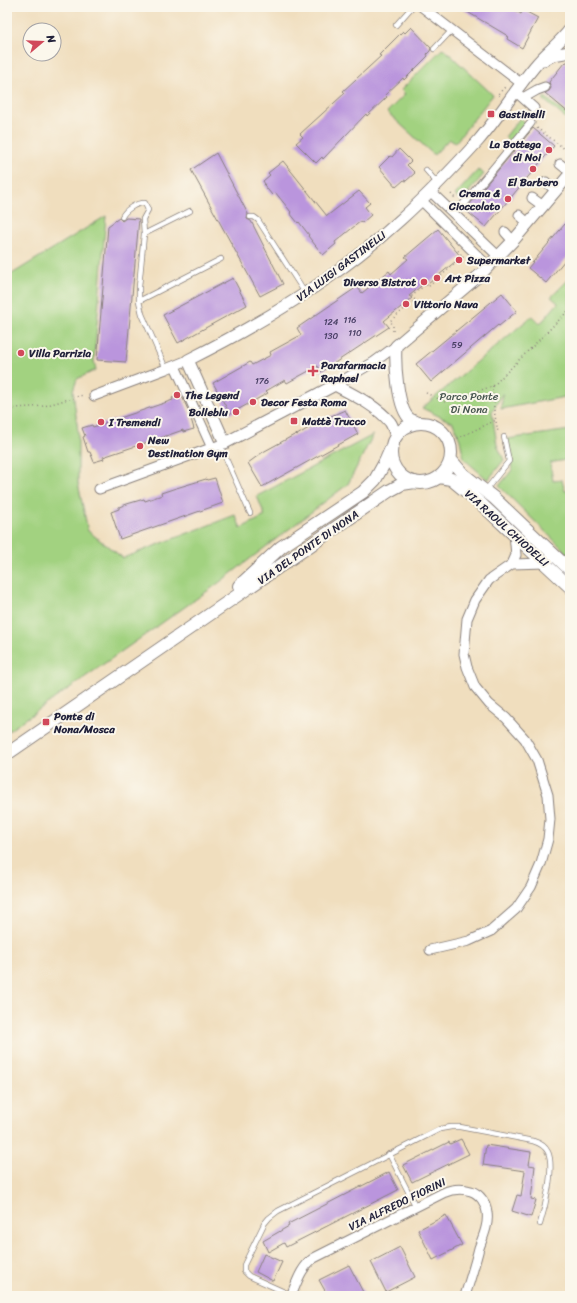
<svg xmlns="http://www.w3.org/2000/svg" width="577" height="1303" viewBox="0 0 577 1303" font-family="Sriracha,sans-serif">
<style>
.green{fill:#a2d280;stroke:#627a5e}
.building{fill:#ba95dd}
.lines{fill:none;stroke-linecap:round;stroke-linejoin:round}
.service-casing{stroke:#89807c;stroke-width:6}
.pedestrian-casing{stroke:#89807c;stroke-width:9}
.minor-casing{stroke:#89807c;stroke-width:11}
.tertiary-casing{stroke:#89807c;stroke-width:13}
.secondary-casing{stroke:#89807c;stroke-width:14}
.path{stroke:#89807c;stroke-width:1.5;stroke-dasharray:1 3;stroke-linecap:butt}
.service{stroke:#fff;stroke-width:4.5}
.pedestrian{stroke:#fff;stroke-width:7}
.minor{stroke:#fff;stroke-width:9}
.tertiary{stroke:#fff;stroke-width:11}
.secondary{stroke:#fff;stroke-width:12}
.poi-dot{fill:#d1495b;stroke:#fbf7ec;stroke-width:1.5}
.labels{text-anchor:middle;stroke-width:4;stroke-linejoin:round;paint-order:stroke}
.number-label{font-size:9px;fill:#483f64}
.poi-label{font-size:11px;font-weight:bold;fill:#22223b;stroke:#fbf7ec;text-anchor:start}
.street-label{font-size:11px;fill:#22223b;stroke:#fbf7ec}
.park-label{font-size:11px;fill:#485750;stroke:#fbf7ec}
</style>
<rect width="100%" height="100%" fill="#fbf7ec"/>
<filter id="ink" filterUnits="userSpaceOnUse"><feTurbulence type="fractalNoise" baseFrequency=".025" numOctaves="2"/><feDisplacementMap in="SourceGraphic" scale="8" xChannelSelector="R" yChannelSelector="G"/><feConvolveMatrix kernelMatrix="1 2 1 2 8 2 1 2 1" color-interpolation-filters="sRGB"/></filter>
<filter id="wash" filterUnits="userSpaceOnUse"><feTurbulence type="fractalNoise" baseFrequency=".012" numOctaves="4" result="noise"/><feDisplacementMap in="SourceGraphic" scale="16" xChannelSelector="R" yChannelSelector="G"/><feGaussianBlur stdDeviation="0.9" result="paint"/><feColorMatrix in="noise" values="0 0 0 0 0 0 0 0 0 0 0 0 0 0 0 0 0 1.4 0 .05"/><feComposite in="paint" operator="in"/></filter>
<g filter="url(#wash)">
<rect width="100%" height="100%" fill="#f0debe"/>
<path class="green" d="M443,48L493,95L455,143L449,139L434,155L387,112L405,94L401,90Z
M545,97L570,117V122L543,99Z
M520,118L527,124L511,142L505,137Z
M478,170L484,174L461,201L455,195Z
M106,216L94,361L96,370L77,379L73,391L78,432V483L88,531L123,558L235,515L241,528L265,516L257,496L373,435L348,484L216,585L7,732V277Z
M570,278V396L501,409L503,393L492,412L497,445L504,460L488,480L464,459L460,440L453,423L422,408L532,316L540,324L558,303L551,297Z
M570,430V459L550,463L553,481L562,480L565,491L570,490V556L499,486L512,470L507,439Z"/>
<g id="blocks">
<path class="building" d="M459,7H509L521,14L523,10L538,18L522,48L507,39L508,36Z
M411,27L431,48L430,51L427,54L428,56L404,80L403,78L385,95L387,97L367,116L366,114L323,159L322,157L316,163L296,143L303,137L300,134L345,93L343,91L381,56L379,55L403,31L405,33Z
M570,61V114L545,93L549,91L551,88L549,82L564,63Z
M533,128L554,146L486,227L465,210Z
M399,149L411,161L407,165L415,173L406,181L404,180L396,187L379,167L390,156L392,157Z
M216,153L248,214L247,219L251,221L283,284L260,296L191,170Z
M283,161L327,216L359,191L370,203L365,207L371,215L362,223L361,221L335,242L336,244L323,255L308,236L309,235L299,222L298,223L290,213L291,212L275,192L272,195L264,185L265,184L263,181L270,175L268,173Z
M119,218L122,221L126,218L139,219L126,362L97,360L108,226Z
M570,218V254L546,283L528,268Z
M438,229L461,257L428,284L426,282L409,296L412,298L384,321L389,327L321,372L318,366L287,383L285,380L266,391L268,393L230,414L213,383L250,362L252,365L271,355L270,352L301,335L297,328L357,287L362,293L389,271L391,274L408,259L405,257Z
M233,278L247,305L178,343L163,315Z
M502,293L517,311L499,326L498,325L431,382L416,364Z
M181,394L189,412L194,429L183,432V430L160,438L103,457L104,459L94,462L90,452H88L83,437L85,436L82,428L92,425L93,427L117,419L173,400L172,398Z
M345,410L358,434L262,487L248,463L263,452L296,434L297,435L324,419Z
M215,478L223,503L120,539L111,512L119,509V507L127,504L144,499L145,501L162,495L161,493L173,489L206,479L207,480Z
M461,1139L469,1154L412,1182L403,1165L449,1142L450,1144Z
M486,1145L531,1152L529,1165L535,1166L531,1199L536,1200L531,1217L512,1211L517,1195L521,1196L525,1171L483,1165Z
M389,1172L398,1190L286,1247L284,1243L268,1252L263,1241L289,1226L288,1224Z
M446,1215L462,1245L433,1260L418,1230Z
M400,1247L415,1277L386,1292L371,1262Z
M264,1254L282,1262L273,1281L256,1272Z
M349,1265L365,1296H328L319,1280Z"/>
</g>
</g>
<g filter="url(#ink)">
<use href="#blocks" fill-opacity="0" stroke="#89807c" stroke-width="1"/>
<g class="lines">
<defs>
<path id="service" d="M396,25L412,7
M434,49L452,30
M426,170L438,184
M122,217C125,210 137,202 145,203L148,210L143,219L144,234
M250,217H254L258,220L305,293
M139,301V287L144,234L190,211
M166,369L142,314L139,301L221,259
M220,445L250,513
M485,491L509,461L504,437
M389,1154L416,1207
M291,1295L249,1276L244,1271V1265L264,1224L269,1218L278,1211L440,1129L451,1127H460L533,1141C540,1143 545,1146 548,1152C555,1167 545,1208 540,1224"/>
<path id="pedestrian" d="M463,205L531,123"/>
<path id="minor" d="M422,7L522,84
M516,92L534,108
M523,98L537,90L545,87
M560,164L570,172
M546,182L556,191
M431,192L498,256
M532,198L543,206
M422,201L488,266
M519,215L528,223
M505,232L513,241
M175,366L212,448
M335,385L374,362L396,346
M94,396L166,369L188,360
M99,489L225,443
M512,564L545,563
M430,950L469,941L491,931L516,909L531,887L541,864L548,839L550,819L548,795L537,760L525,739L506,718L489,704L475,687L467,667L464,654L467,619L475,600L489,580L512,564L516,555L514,534
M291,1296C297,1282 301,1267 314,1258L443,1193C452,1189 461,1188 471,1191C480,1194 486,1203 487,1212C489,1224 483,1237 479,1248C475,1264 470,1280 465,1296"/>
<path id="tertiary" d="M544,60L553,55L570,52
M418,423C416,422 412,420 410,419C397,409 395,362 396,346L482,273L513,241L570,174
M396,436C394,431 393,426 390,422C377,406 352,394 335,385L225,443L188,360C232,338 275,314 316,286C377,246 429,195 478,141C498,118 515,90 535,66C545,53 560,43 570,29"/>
<path id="secondary" d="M391 453a30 30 0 1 1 60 0a30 30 0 1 1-60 0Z
M451,460L463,474L494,498L570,570
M439,477L451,479L479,502L570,587
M239,586L281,547L363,492L375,480L385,462L393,444
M7,754L389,491L402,484L415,482"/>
</defs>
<use href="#service" class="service-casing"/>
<use href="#pedestrian" class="pedestrian-casing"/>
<use href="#minor" class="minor-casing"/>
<use href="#tertiary" class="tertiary-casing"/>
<use href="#secondary" class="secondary-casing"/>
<path class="path" d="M499,96L497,95L506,86
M519,115L524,118
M537,128L570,153
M451,194L456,199
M393,331V325L390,321L415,300L412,296L426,284L428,287L463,257L456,248
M493,386L494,410L498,432
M426,393L445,402L493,386L570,309
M7,412L16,408L44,406L83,395
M454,440L496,420"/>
<use href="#service" class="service"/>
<use href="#pedestrian" class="pedestrian"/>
<use href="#minor" class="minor"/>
<use href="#tertiary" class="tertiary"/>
<use href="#secondary" class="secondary"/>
</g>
</g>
<g class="poi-dot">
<rect x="487" y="110" width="8" height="8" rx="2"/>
<circle cx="549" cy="150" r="4"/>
<circle cx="533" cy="169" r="4"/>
<circle cx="508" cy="199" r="4"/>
<circle cx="459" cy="260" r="4"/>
<circle cx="437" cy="278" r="4"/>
<circle cx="424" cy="282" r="4"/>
<circle cx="406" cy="304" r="4"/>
<circle cx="21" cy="353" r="4"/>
<path d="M311 365h4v4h4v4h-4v4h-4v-4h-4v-4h4z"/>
<circle cx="177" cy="395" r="4"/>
<circle cx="253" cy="402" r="4"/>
<circle cx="236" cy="412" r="4"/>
<rect x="290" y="417" width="8" height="8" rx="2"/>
<circle cx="101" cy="422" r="4"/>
<circle cx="140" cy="446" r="4"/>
<rect x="42" y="718" width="8" height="8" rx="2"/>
</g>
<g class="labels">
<g class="number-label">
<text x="350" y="323">116</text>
<text x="331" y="325">124</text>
<text x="355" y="336">110</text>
<text x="331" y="339">130</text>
<text x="457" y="348">59</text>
<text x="262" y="384">176</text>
</g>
<g class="poi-label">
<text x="499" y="118">Gastinelli</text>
<text x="541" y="148" text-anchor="end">La Bottega<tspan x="541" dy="13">di Noi</tspan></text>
<text x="533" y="186" text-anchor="middle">El Barbero</text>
<text x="500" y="197" text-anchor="end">Crema &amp;<tspan x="500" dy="13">Cioccolato</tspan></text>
<text x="467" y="264">Supermarket</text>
<text x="445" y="282">Art Pizza</text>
<text x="416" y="286" text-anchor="end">Diverso Bistrot</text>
<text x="414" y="308">Vittorio Nava</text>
<text x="29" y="357">Villa Parrizia</text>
<text x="321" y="369">Parafarmacia<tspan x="321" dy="13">Raphael</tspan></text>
<text x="185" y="399">The Legend</text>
<text x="261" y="406">Decor Festa Roma</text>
<text x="228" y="416" text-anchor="end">Bolleblu</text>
<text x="302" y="425">Mattè Trucco</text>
<text x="109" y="426">I Tremendi</text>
<text x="148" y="444">New<tspan x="148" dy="13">Destination Gym</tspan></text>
<text x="54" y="720">Ponte di<tspan x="54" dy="13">Nona/Mosca</tspan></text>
</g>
<g class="street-label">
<text transform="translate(341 266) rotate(-37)" y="4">VIA LUIGI GASTINELLI</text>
<text transform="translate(507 528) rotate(42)" y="4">VIA RAOUL CHIODELLI</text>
<text transform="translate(308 547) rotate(-35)" y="4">VIA DEL PONTE DI NONA</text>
<text transform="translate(397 1204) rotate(-26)" y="4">VIA ALFREDO FIORINI</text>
</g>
<g class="park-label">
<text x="469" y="400">Parco Ponte<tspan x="469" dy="13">Di Nona</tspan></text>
</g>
</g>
<rect width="577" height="1303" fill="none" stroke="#fbf7ec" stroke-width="24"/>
<g transform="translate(42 42) rotate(71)"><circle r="19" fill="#fbf7ec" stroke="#a4a2a5"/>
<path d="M0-3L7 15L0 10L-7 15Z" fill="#d1495b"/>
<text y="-6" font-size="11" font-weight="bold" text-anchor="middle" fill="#22223b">N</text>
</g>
</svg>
